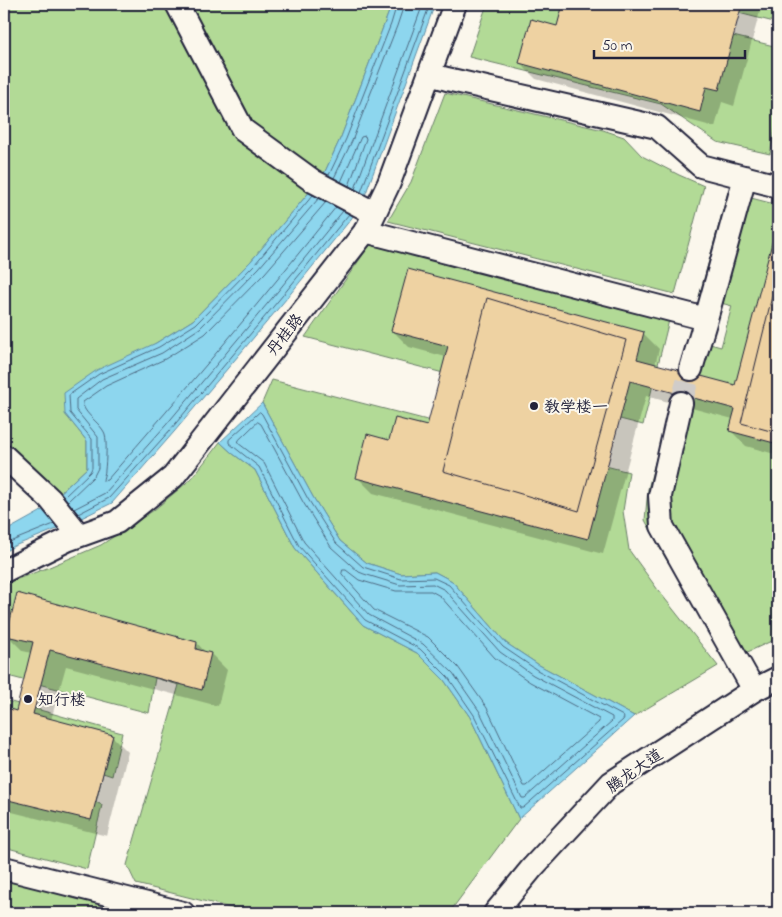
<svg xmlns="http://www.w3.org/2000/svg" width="782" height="917" viewBox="0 0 782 917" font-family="'Indie Flower','LXGW WenKai TC',sans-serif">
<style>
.green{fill:#b2da96;stroke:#6a7e68}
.water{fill:#8dd6ee;stroke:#628ea6}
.shadow{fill:#0003}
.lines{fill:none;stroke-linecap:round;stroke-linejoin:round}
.shore{stroke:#4d6a83;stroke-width:1}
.building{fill:#eed2a2;stroke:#22223b}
.street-tunnel{stroke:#d0ccc9;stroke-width:22;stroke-dasharray:22 11;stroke-linecap:butt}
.street-casing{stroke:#22223b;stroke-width:26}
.street{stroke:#fbf7ec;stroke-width:22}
.poi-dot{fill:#22223b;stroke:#fbf7ec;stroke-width:2}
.labels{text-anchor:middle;stroke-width:4;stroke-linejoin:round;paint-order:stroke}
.street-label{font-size:16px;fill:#22223b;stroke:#fbf7ec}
.poi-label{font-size:16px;fill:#22223b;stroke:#fbf7ec;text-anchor:start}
</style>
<rect width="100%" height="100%" fill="#fbf7ec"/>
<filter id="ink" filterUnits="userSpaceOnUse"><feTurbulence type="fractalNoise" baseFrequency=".02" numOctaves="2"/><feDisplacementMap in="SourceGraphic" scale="10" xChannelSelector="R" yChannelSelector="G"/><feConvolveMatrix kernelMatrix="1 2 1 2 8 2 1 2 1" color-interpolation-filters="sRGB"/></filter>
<g filter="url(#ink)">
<path class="green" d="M4,4H392L341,137L323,176L251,261L193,320L156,343L65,414L87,441V468L60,493L4,439Z
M487,4H602L778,47V115L770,154L717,142L661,104L469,57Z
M703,4H778V23Z
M445,93L603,130L624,137L642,156L679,175L704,186L675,294L388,221L411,182Z
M728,192L778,205V638L739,656L666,559L645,520L648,489L688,338L721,347L732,306L699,297Z
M372,242L670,316L643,425L305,337Z
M272,380L629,472L623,511L629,550L658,590L718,666L634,716L539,665L506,643L452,581L435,572L401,574L367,563L340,541L313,497L262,403Z
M220,442L232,453L255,470L295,548L363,625L417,653L444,680L470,717L519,819L449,913H251L136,884L127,865L179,685L155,678L149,713L4,675V584L47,568L101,545L154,510L192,478Z
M4,700L122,733L112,776L103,773L96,802L102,805L87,869L4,847Z
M10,880L146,913H4V883Z"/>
<path class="water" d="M392,4H435L363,201L351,219L287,298L174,432L112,503L67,525L14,546L4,552V532L40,512L87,468V441L65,414L64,393L97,370L156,343L193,320L251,261L323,176L341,137Z
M262,403L313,497L340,541L367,563L401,574L435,572L452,581L506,643L539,665L634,716L519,819L470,717L444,680L417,653L363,625L295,548L255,470L232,453L220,442Z"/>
<path class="shadow" d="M565,4H762L734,106L722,102L715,127L536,79L520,63L558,28Z
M778,225V455L746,446L730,430L733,419L646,396L603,554L373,493L357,477L428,428L446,357L409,347L393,331L643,333L659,349L655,365L735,387Z
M7,635L197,643L206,653L211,654L227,670L218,706L66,666L51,720L112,736L128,752L107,836L4,810V709L17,712L31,653L23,651Z"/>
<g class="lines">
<path class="shore" d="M329,175L346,139L391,24L397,4
M334,178L352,141L397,26L403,8V4
M341,182L361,137L365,136L366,139L349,186
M355,189L423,4
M361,192L430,4
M326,202L265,273L205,334L165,359L106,386L83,402C82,413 101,423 105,434C107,442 106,461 105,470C105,474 103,477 103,481L107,480C185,391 262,300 336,207
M260,412L262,414L308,499L336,543L363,567L401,579L434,578L449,585L503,647L537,670L623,716L624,718L623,720L523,808H520L474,715L448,677L420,649L365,620L299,546L259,467L229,443V440Z
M258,422L261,424L303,502L331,547L359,572L364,574L400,585L433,584L445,590L500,652L533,675L612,717V721L525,798H522L480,712L453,673L423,644L369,615L304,542L264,463L238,443L239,440Z
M64,497L90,472L92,468V439L70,413L69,395L99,374L159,347L196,324L255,264L313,195
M68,501L94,476L98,468V437L76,410V399L102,379L162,353L200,328L259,268L319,198
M74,509L105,493L166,425L278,291L343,211
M78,514L109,498L171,429L283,295L349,214
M4,546L12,541L54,524
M343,570H346L359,580L396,591H431L440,596L495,658L530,682L599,719V722L527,786H524L487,708L458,667L428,637L374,610L342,574Z"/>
</g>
<path class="building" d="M563,4H742L719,90L706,87L700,112L519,63L531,19L557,26Z
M778,220V444L729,431L735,409L630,381L588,539L356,478L367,434L389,440L395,418L427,426L448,346L391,331L408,269L644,332L637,359L735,385Z
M778,272V433L741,423Z
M487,298L626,340L579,511L443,471Z
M17,593L197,642L196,649L211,653L202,690L50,650L33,714L113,735L91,820L4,799V707L16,711L33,642L6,636Z"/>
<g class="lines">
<path class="street-tunnel" d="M681,403L691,369"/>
<defs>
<path id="street" d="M177,4L243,130L313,181L374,213
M429,74L447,79L657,127L701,166L778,186
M365,231L706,319
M691,369L706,319L745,177
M681,403L660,496L662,526L754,690
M4,456L50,499L79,535
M4,571L67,540L117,522L173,477L367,229L389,183L455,4
M4,868L183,913
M495,913L532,868L611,783L754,690L778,678"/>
</defs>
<use href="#street" class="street-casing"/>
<use href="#street" class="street"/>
</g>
</g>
<g class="poi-dot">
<circle cx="534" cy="406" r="5"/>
<circle cx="28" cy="699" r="5"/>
</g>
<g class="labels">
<g class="street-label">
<text transform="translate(284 334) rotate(-52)" y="6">丹桂路</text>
<text transform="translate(634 770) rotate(-35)" y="6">腾龙大道</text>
</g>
<g class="poi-label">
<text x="544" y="412">教学楼一</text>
<text x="38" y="705">知行楼</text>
</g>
</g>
<rect width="782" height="917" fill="none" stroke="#fbf7ec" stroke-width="20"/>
<rect x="10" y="10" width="762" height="897" fill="none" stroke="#22223b" stroke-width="2" filter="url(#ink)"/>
<path d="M594 50v8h151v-8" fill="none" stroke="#22223b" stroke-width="2.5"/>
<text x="602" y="50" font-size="15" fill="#22223b" stroke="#fbf7ec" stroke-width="4" paint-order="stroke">50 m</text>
</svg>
